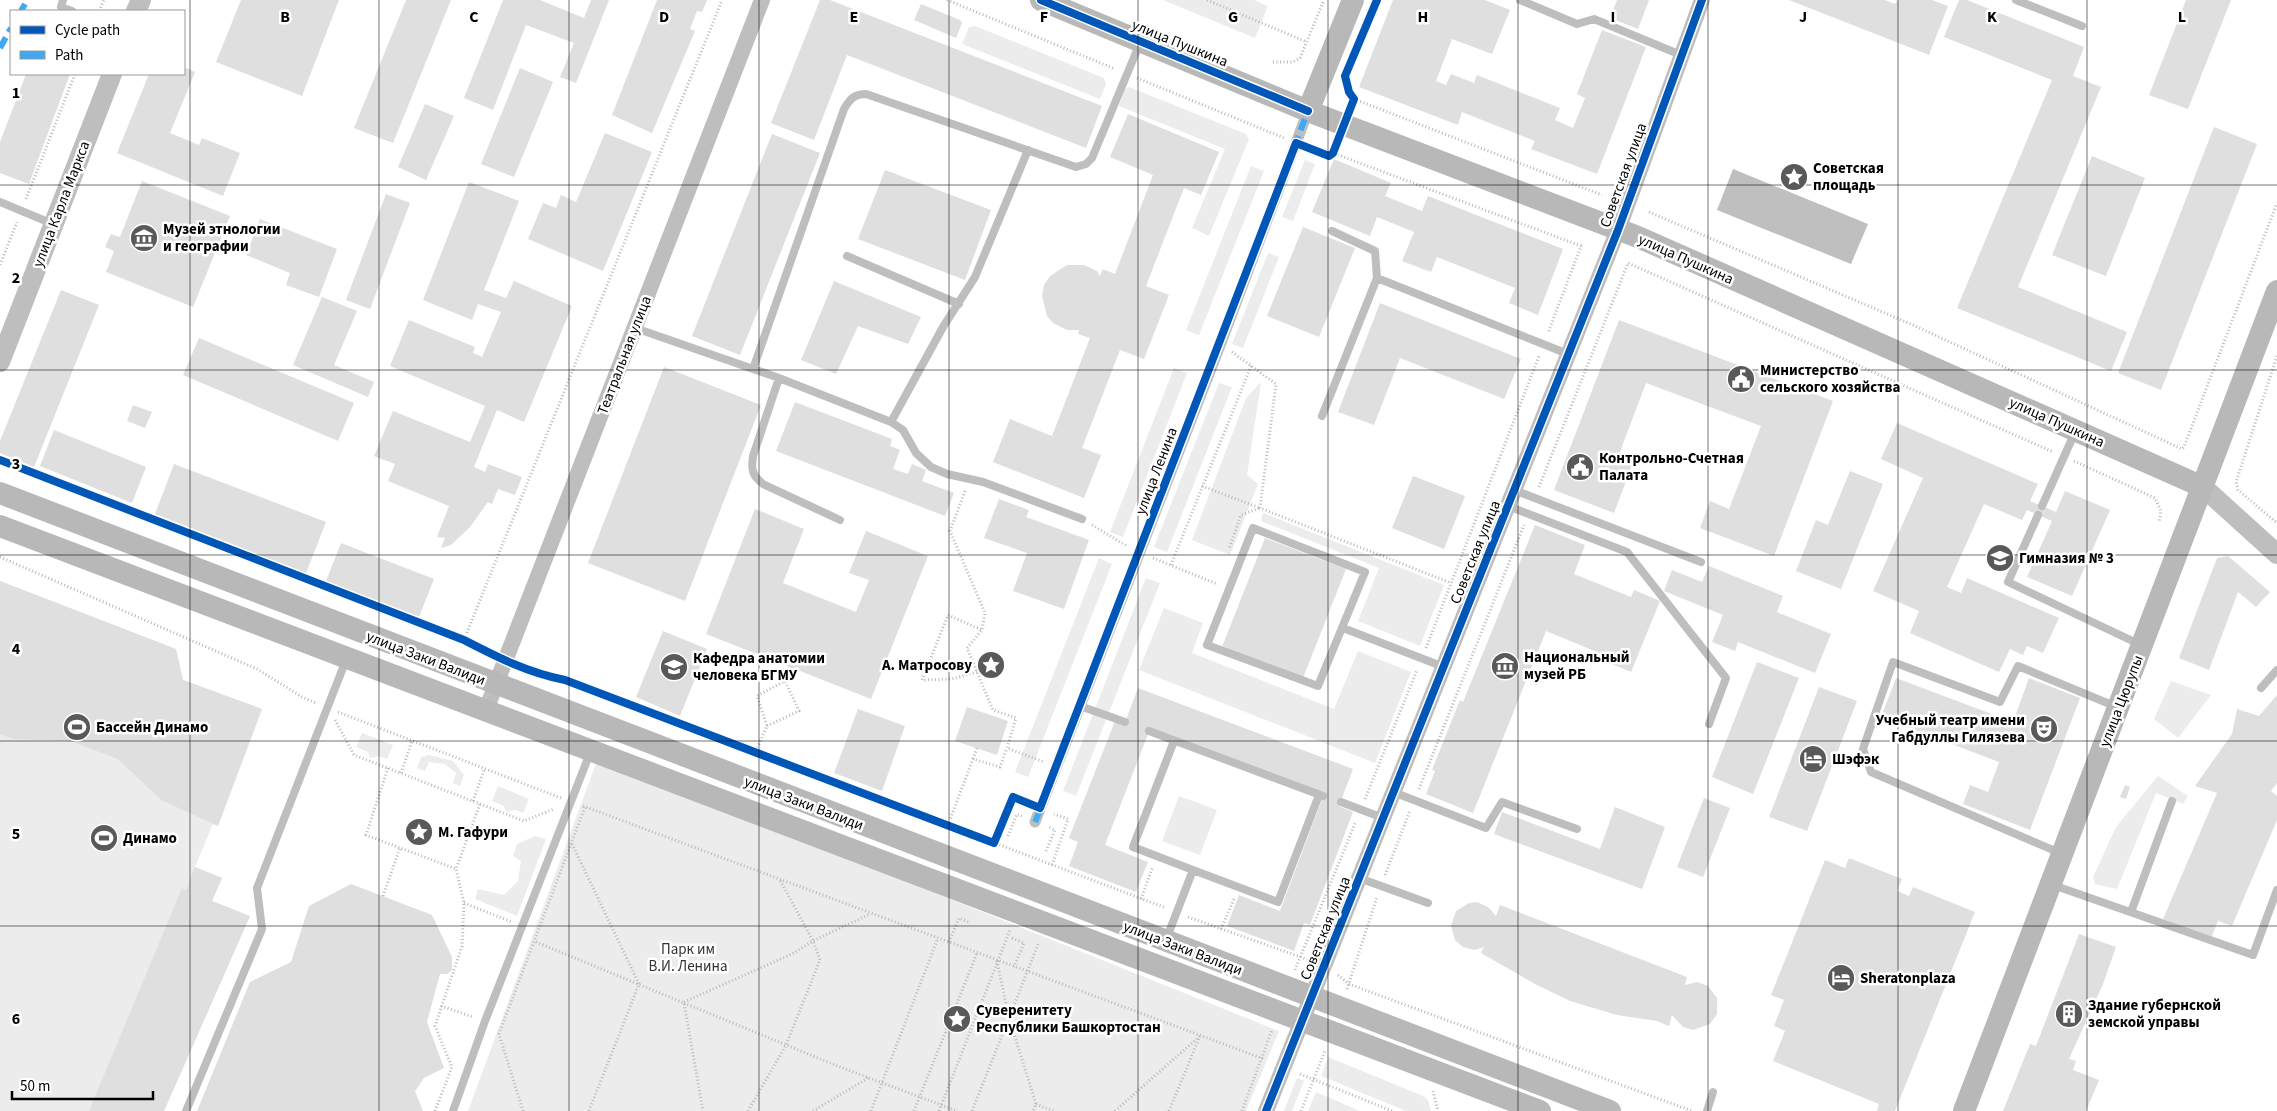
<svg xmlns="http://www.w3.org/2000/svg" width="2277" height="1111" viewBox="0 0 2277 1111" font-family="'Source Sans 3',sans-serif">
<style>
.green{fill:#ececec}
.water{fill:#bfbfbf}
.building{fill:#dfdfdf}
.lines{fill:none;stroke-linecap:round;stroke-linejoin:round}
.path{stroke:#b9b9b9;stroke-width:3;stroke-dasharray:1 2.5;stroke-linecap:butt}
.service{stroke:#bebebe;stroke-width:8}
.pedestrian{stroke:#bebebe;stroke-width:11}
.minor{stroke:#bebebe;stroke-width:16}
.tertiary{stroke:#bebebe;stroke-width:20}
.secondary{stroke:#b8b8b8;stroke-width:22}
.quiet{stroke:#3fa9f5;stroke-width:6;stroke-dasharray:12 6;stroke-linecap:butt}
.cycleway-casing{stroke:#fff;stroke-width:11}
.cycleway{stroke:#0057b8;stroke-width:8}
.grid{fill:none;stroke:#000;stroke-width:1;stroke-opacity:0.55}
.labels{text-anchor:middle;stroke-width:5;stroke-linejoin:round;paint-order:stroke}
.street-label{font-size:15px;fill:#000;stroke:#fff}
.poi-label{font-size:15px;font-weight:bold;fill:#000;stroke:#fff;text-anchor:start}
.park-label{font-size:15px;fill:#333;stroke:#fff}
.grid-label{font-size:16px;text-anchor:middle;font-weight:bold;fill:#000;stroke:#fff;stroke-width:5;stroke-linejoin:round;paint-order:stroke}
</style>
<rect width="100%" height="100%" fill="#fff"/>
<path class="green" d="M1163,0H1254L1268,6L1255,38Z
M975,26L1104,78L1106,84L1100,99L962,44L969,27Z
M1129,87L1246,134L1249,139L1209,236L1192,228L1225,149L1119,106L1125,89Z
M1305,160L1315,164L1293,221L1282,217Z
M1251,166L1264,171L1199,335L1186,330Z
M1268,253L1279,257L1243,348L1232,344Z
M1174,368L1187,373L1123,537L1110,532Z
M1261,382L1247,475L1258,484L1230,555L1192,540L1246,398Z
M1219,383L1232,387L1167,552L1154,547Z
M1263,513L1444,585L1420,646L1358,621L1379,568L1261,521Z
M1099,558L1112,564L1028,777L1015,772Z
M1146,578L1160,583L1076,796L1063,791Z
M0,581L176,649L183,680L262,709L218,826L213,824L195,867L222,878L212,901L250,916L164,1111H0Z
M1164,608L1203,623L1192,653L1334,709L1358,651L1411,672L1375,763L1139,670Z
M2171,681L2211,695L2178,738L2154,719Z
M362,733L393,745L387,759L379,756L370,758L368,752L356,747Z
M429,755L453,761L464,775L460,786L453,783L456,773L445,764L429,762L425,771L417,768L421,757Z
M598,758L1279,1031L1246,1111H468Z
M2158,776L2188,796L2183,804L2156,793L2117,889L2095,884L2093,877L2116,827Z
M498,786L529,799L523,813L515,810L506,812L504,806L492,801Z
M1179,796L1217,810L1200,855L1162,841Z
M535,836L546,839L517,916L475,899L478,889L504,895L518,881L521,861L513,856L517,844Z
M1328,1057L1423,1096L1428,1100L1431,1111H1406L1321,1076Z
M1297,1078L1304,1081L1292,1111H1284Z
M1316,1092L1360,1111H1308Z"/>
<path class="water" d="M1733,169L1868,224L1851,264L1717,210Z"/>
<path class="building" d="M241,0H339L302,96L216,62Z
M406,0H451L393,143L354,128Z
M503,0H540L584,18L591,0H609L576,83L560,77L574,43L526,25L493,110L464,98Z
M657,0H707L702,12L697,11L690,29L695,31L652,133L612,115Z
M820,0H830L1102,106L1086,148L847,55L814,140L771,123Z
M1393,0H1485L1510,10L1492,54L1452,39L1436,81L1446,85L1451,74L1474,83L1477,75L1560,108L1555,120L1573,128L1585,98L1577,94L1602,30L1646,47L1597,174L1531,149L1535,141L1462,112L1458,125L1359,87Z
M1617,0H1649L1638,29L1610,18Z
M1789,0H1885L1895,4L1897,0H1932L1948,6L1929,55Z
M1959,0H1967L2084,47L2073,76L2101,87L2018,287L2127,332L2111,371L1957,308L2052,80L1944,37Z
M2186,0H2231L2188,109L2149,95Z
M921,4L960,20L962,23L956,38L914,20Z
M184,67L195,72L170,133L199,145L202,138L240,153L223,196L117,153L149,74H184Z
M520,68L553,82L514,177L481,164Z
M26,74H70L29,184L0,173V142Z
M425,104L454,116L426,180L398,167Z
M1128,114L1219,152L1201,195L1184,188L1146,286L1169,295L1144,359L1120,350L1082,448L1101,455L1084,498L993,462L1010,419L1052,436L1090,338L1078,334L1079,330H1067L1053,323L1047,316L1042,296L1044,285L1050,276L1067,265H1084L1097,271L1100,276L1103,269L1115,274L1153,175L1110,157Z
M2214,127L2257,144L2161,390L2118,373Z
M605,133L652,152L603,271L528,239L543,203L556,208L561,195L576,202Z
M772,134L820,153L740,355L692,336Z
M2092,156L2145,178L2106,276L2052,255Z
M1334,159L1391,183L1385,196L1422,211L1428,196L1563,249L1538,315L1509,303L1515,288L1437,257L1431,272L1402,261L1414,232L1377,217L1370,236L1312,212Z
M885,170L991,210L965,280L858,239Z
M142,181L230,216L193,307L106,272L114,251L105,247L111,234L120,237Z
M469,182L519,201L484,290L506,298L514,281L572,306L524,422L497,410L474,467L485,472L488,464L522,477L515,495L498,489L492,504L488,502L470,527L451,545L441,548L445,538L437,537L449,506L388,481L395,464L374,456L393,411L470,442L485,406L390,366L409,320L475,347L473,353L482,357L501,312L478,304L472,320L423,300Z
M386,194L410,203L370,309L346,300Z
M260,219L337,249L319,297L286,285L290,273L246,255Z
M1303,227L1355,248L1319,337L1267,316Z
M834,281L921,317L908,344L858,326L836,374L801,360Z
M61,290L99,305L34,467L0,453V441Z
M322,297L357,311L334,365L374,382L368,397L293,365Z
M1380,303L1521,359L1504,399L1400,358L1374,425L1338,412Z
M1619,320L1833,401L1774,556L1700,528L1710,501L1729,509L1761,426L1646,383L1618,457L1633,463L1614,513L1554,490Z
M199,338L354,403L338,441L183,375Z
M664,367L761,405L685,601L588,563Z
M795,402L892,439L890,446L900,450L893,469L908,474L912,464L926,470L922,481L954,493L945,516L776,451Z
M133,405L152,412L145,428L127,421Z
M1897,423L2038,484L2030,501L2056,512L2065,491L2110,510L2072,596L2027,577L2052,521L2027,510L2022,520L1984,504L1947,587L1961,593L1967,578L2059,618L2043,653L2027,646L2023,655L2010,649L1999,672L1910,633L1919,611L1873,591L1923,478L1881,459Z
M54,430L146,467L132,503L40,466Z
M174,464L326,522L306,573L155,514Z
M1850,471L1883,484L1841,589L1796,571L1816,520L1828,525Z
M1413,476L1465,496L1444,549L1392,528Z
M999,499L1029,510L1026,517L1089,540L1064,609L1013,591L1027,553L984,538Z
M755,509L804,529L783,583L856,612L869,580L849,573L866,531L928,556L871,699L706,634Z
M1535,525L1585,545L1574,574L1631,597L1634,590L1660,601L1631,672L1602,660L1604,655L1546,631L1473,813L1426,794L1435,771L1432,770L1460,700L1463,702Z
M1265,538L1346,569L1303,678L1222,647Z
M341,543L434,579L419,617L326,581Z
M2228,556L2270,592L2256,607L2238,592L2209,670L2179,658L2217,558Z
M1709,566L1783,596L1777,612L1831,634L1815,673L1738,642L1735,651L1712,642L1723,615L1664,591L1672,570L1702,582Z
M0,581L176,649L183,680L262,709L218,826L161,800L118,759L70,741L13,739L0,734Z
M663,631L707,649L680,716L636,697Z
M1757,662L1799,678L1753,794L1712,777Z
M1896,678L2013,722L2029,678L2080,698L2030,830L1963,804L1970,785L1988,792L1999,762L1881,717Z
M1819,687L1857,701L1807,831L1769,817Z
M1138,688L1353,769L1339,806L1353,812L1310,925L1304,923L1294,951L1227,926L1239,895L1280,911L1324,794L1150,729L1105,845L1148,862L1136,892L1069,866L1078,842L1069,838L1115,721L1124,725Z
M2277,695V783L2271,791L2277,796V820L2232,926L2218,921L2211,938L2163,919L2217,793L2195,786L2232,734L2237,709L2259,716Z
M967,707L1008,721L997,755L955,741Z
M858,709L905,726L882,791L834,773Z
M2125,785L2130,787L2126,799L2120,797Z
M1704,798L1730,808L1703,877L1677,867Z
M1615,807L1665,827L1642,889L1494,834L1502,812L1600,849Z
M1849,858L1902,879L1897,891L1909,896L1913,887L1975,912L1895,1111H1877L1879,1104L1773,1061L1785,1031L1774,1026L1784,1000L1771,995L1825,860L1845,868Z
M195,867L222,878L212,901L250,916L164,1111H89L182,888L186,890Z
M351,884L432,915L452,957V970L447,974H440L427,1022L444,1068L424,1078L415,1091L423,1111H197L250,982L291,962L309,906Z
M1477,902L1488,907L1496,916L1500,905L1687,977L1685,985L1697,982L1708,986L1717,998V1014L1710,1024L1693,1030L1683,1027L1672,1015L1669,1026L1657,1021L1617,1015L1570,1001L1535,984L1481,953L1484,947L1474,950L1463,947L1455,940L1451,926L1456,911L1469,903Z
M2079,934L2116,947L2103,984L2069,1059L2076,1061L2073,1070L2099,1080L2086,1111H2003L2030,1044L2036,1046Z"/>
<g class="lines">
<path class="path" d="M947,0L1115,69
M1207,0L1307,42
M1374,8L1377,0
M99,11L104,0
M1273,62H1293L1300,58L1324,0
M1346,76L1349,92L1354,99L1602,195
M1137,78L1284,138
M1309,148L1329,156L1333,153L1581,246L1548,333
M26,199L75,74
M1649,212L1913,325L2182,449L2184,447L2277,203
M0,265L17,222
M1232,352L1276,384L1260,508L1451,583
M2277,356L2236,482L2238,490L2277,523
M1,461L464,640L722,0
M2074,461L2155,498L2161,511L2159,522
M1202,486L1260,508L1241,515L1229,549
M1539,487L1628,263L2053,452
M965,491L950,531L985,613L982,630L967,648L993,710L1016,718L1007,748L1044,762
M1092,525L1127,546
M0,557L257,669L302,697L316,703
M1153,558L1217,584
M1171,565L1251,366
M1426,648L1539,356
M977,672L952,679L922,680L948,615L982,630
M540,675L565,680L1166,908
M338,712L561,798
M335,720L354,755L524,821L554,809
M767,726L799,711L785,681
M756,751L767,726L757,696L785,681L791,667
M973,759L977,748
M388,768L366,835L456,869
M401,773L412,741
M1419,789L1524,525
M1365,799L1417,670
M473,801L484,770
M583,806L1264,1059
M948,825L973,759L1000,767L1007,748
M1008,836L1017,814L1022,816
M994,843L1013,797L1027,803
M572,844L639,984L589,1111
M1046,851L1055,830L1049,827
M1052,865L1068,819L1054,814
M1385,875L1410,811
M383,896L400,848
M1141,899L1153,866
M464,903L512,922
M1188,917L1309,960
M1221,929L1235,897
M1012,938L1024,943L1014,967
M536,942L684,1003L703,1111
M949,942L959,918L968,922
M997,961L1009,1018L1036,1104L1033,1111
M1295,970L1356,821
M1338,975L1349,984L1692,1111
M1347,989L1377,897
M684,1002L792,954L813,941L870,914
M684,1003L835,1065L957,1111
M441,1006L473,1017
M1300,1074L1392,1111
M1433,1091L1438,1111
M1036,1104L1054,1111
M435,1111L452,1067L435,1026L462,946L464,903L456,869L480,804
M523,1111L499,1034L585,807
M748,1111L786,1045L820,960L813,941L780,880
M813,1111L868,1078
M871,1111L938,938
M914,1111L977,953
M939,1111L1010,930
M972,1111L1039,942
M1115,1111L1200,1036
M1169,1111L1199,1038
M1242,1111L1272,1030
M1301,1111L1325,1051"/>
<path class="service" d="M63,0L61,7L72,11
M1520,0L1577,24L1594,19L1681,55
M2016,0L2082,26
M0,202L53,224
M847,256L959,304
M1377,278L1568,354
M635,328L779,378L891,422L903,430L916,453L931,467L947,474L983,482L1082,519
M753,369L844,109C850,99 854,94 866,94L1076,167L1086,164L1092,158L1140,43
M779,378L753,456C751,470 752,475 763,484L840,520
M1322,416L1377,278L1375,251L1332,231
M891,422L943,327L975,277L1028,150
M1514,490L1701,562
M1508,506L1627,552L1726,678L1709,724
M2042,506L2075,432
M2038,515L2008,582L2141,645
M1253,528L1365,572L1318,686L1207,645Z
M1343,628L1444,667
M2261,688L2277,670
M1080,706L1125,722
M1149,731L1323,796
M1393,792L1486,828L1502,802L1577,829
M1341,802L1383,818
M2060,853L1871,772L1863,749L1893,662L2000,702L2018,666L2117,707
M1193,870L1278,902L1319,795
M1359,878L1428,903
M2053,885L2253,955L2277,890
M2131,912L2172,801
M1166,940L1193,870L1133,847L1174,741
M186,1111L262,929L257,888L346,660
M453,1111L485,1021L590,753
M1707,1111L1713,1092"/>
<path class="pedestrian" d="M1035,822L1221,343L1308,111"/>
<path class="minor" d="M486,710L762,0
M1266,1111L1618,230L1702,0"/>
<path class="tertiary" d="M136,11L141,0
M0,362L112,74
M2203,487L2277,554"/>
<path class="secondary" d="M1041,0L1308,111L1638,237L2203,487
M1308,111L1353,0
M0,493L1610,1111
M0,526L1540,1111
M1964,1111L2277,291"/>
<path class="quiet" d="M21,11L25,4
M0,48L11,28
M1294,147L1308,111
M1035,822L1042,805"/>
<defs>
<path id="cycleway" d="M1041,0L1308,111
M0,460L464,640C497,657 528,673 565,680L994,843L1013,797L1040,808L1296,143L1329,156L1333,153L1354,99L1349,92L1345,76L1377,0
M1266,1111L1618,230L1702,0"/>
</defs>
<use href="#cycleway" class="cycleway-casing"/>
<use href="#cycleway" class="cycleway"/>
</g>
<path class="grid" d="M190,0V1111M379,0V1111M569,0V1111M759,0V1111M949,0V1111M1138,0V1111M1328,0V1111M1518,0V1111M1708,0V1111M1898,0V1111M2087,0V1111M0,185H2277M0,370H2277M0,555H2277M0,741H2277M0,926H2277"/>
<defs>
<symbol id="sight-disc" viewBox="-11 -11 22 22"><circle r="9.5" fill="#595959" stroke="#fff"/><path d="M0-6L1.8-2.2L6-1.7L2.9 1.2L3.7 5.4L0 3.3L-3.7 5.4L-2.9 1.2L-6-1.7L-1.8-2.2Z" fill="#fff"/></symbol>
<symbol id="museum-disc" viewBox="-11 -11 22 22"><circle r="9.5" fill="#595959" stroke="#fff"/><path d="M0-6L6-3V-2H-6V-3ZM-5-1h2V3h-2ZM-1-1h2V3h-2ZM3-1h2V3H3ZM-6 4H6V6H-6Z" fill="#fff"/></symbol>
<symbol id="civic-disc" viewBox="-11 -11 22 22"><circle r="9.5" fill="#595959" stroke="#fff"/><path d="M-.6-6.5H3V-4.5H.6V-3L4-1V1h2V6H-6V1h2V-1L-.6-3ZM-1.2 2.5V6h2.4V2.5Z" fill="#fff"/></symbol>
<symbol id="school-disc" viewBox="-11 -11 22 22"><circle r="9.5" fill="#595959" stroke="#fff"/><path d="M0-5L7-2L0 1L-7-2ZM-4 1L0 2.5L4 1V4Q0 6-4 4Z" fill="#fff"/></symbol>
<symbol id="university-disc" viewBox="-11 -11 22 22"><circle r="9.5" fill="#595959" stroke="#fff"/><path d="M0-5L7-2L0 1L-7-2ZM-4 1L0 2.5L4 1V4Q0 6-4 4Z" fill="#fff"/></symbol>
<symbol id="stadium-disc" viewBox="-11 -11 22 22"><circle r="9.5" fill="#595959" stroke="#fff"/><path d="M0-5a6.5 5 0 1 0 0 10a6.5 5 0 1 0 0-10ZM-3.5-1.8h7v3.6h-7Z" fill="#fff"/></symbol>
<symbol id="theatre-disc" viewBox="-11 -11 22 22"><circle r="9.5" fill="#595959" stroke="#fff"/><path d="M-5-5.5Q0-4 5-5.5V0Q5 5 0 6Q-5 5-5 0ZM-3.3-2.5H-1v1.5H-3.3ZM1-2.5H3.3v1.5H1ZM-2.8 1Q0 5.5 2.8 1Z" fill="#fff"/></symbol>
<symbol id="hotel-disc" viewBox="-11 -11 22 22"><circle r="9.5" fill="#595959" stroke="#fff"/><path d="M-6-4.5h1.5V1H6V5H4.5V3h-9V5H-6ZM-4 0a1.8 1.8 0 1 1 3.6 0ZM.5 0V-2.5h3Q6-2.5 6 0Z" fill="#fff"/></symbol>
<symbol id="building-disc" viewBox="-11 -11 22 22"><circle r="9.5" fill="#595959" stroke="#fff"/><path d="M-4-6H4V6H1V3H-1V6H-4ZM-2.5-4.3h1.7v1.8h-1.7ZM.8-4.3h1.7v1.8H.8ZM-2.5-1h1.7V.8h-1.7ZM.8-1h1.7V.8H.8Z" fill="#fff"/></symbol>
</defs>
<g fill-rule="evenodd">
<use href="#sight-disc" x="1778" y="161" width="32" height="32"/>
<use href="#museum-disc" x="128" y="222" width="32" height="32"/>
<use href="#civic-disc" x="1725" y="363" width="32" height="32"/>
<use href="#civic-disc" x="1564" y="451" width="32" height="32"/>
<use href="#school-disc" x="1984" y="542" width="32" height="32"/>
<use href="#sight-disc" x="975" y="649" width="32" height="32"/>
<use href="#museum-disc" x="1489" y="650" width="32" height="32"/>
<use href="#university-disc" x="658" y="651" width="32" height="32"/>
<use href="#stadium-disc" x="61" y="711" width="32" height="32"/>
<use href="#theatre-disc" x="2028" y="713" width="32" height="32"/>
<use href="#hotel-disc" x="1797" y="743" width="32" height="32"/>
<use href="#sight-disc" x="403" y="816" width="32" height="32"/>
<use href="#stadium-disc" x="88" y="822" width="32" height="32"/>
<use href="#hotel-disc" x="1825" y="962" width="32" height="32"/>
<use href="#building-disc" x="2053" y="998" width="32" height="32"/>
<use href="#sight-disc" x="941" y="1003" width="32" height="32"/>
</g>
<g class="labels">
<g class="street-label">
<text transform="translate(1180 43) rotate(22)" y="5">улица Пушкина</text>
<text transform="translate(1623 175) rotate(-70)" y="5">Советская улица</text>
<text transform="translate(61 204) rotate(-69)" y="5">улица Карла Маркса</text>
<text transform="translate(1686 259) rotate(24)" y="5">улица Пушкина</text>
<text transform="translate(624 355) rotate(-69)" y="5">Театральная улица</text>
<text transform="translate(2057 422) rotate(24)" y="5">улица Пушкина</text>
<text transform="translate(1156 471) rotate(-69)" y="5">улица Ленина</text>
<text transform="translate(1475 552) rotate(-68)" y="5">Советская улица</text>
<text transform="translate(426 658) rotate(21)" y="5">улица Заки Валиди</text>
<text transform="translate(2121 701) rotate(-69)" y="5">улица Цюрупы</text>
<text transform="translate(804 803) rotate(21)" y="5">улица Заки Валиди</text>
<text transform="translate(1325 928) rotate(-68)" y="5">Советская улица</text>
<text transform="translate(1183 948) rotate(21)" y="5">улица Заки Валиди</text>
</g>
<g class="poi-label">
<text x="1813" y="173">Советская<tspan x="1813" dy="17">площадь</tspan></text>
<text x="163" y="234">Музей этнологии<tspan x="163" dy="17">и географии</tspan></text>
<text x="1760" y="375">Министерство<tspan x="1760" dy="17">сельского хозяйства</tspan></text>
<text x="1599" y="463">Контрольно-Счетная<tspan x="1599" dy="17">Палата</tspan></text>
<text x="2019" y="563">Гимназия № 3</text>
<text x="1524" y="662">Национальный<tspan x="1524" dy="17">музей РБ</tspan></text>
<text x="693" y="663">Кафедра анатомии<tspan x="693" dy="17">человека БГМУ</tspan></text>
<text x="972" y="670" text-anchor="end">А. Матросову</text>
<text x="2025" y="725" text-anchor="end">Учебный театр имени<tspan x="2025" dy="17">Габдуллы Гилязева</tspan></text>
<text x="96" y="732">Бассейн Динамо</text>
<text x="1832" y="764">Шэфэк</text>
<text x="438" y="837">М. Гафури</text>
<text x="123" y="843">Динамо</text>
<text x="1860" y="983">Sheratonplaza</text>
<text x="2088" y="1010">Здание губернской<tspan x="2088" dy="17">земской управы</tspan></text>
<text x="976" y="1015">Суверенитету<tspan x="976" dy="17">Республики Башкортостан</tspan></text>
</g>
<g class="park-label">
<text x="688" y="954">Парк им<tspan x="688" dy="17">В.И. Ленина</tspan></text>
</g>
</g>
<g class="grid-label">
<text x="285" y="22">B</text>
<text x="474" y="22">C</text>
<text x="664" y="22">D</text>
<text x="854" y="22">E</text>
<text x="1044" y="22">F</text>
<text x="1233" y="22">G</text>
<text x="1423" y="22">H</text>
<text x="1613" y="22">I</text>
<text x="1803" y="22">J</text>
<text x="1992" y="22">K</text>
<text x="2182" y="22">L</text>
<text x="16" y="98">1</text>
<text x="16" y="283">2</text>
<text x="16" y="469">3</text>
<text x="16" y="654">4</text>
<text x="16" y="839">5</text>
<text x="16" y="1024">6</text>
</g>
<rect x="10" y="10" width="175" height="65" fill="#ffffff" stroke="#999999"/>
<rect x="20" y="26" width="25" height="8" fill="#0057b8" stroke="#999999"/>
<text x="55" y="35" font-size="15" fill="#000000">Cycle path</text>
<rect x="20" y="51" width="25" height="8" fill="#3fa9f5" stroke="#999999"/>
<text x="55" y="60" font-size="15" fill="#000000">Path</text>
<path d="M12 1091v8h141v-8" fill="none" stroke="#000000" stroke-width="2.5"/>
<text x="20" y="1091" font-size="15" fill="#000000" stroke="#ffffff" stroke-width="4" paint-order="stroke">50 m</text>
</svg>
